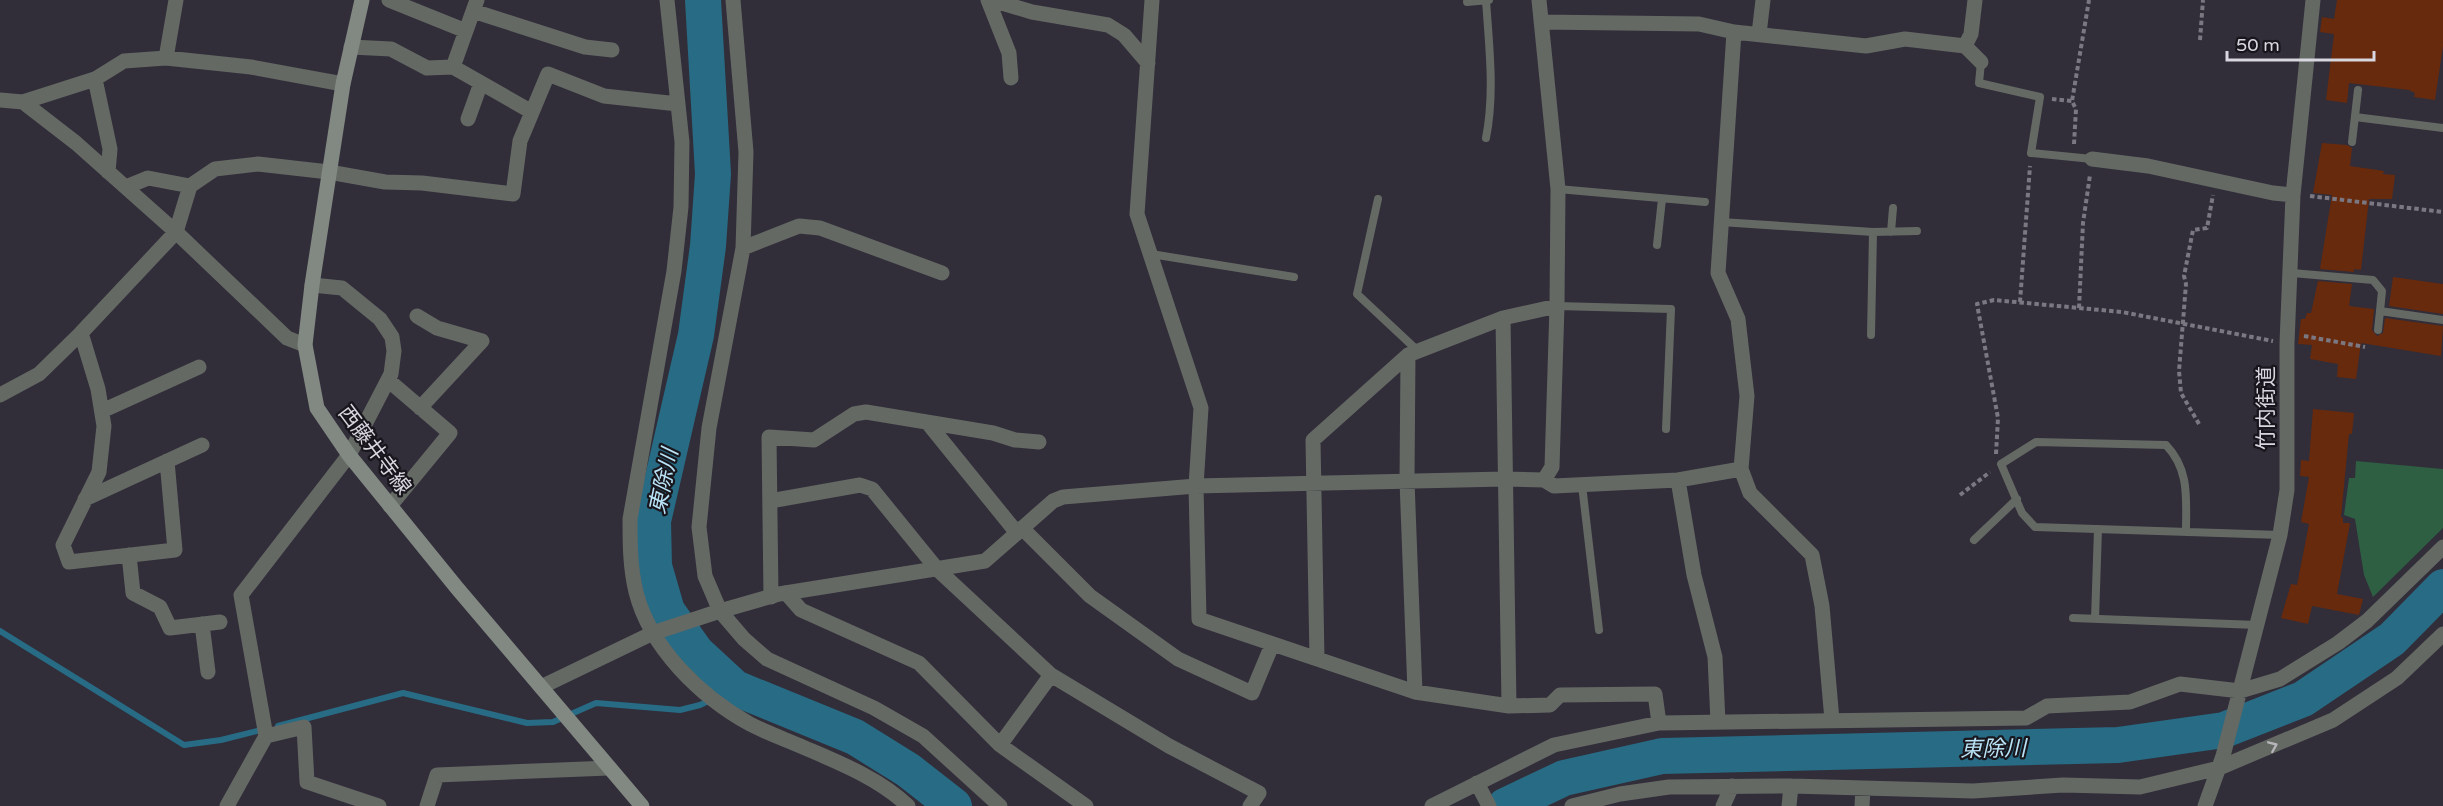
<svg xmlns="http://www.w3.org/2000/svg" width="2443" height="806" viewBox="0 0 2443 806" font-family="'Varela Round','Noto Sans JP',sans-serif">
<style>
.green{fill:#2e5f42}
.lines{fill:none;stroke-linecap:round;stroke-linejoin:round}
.stream{stroke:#286b84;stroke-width:6}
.river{stroke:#286b84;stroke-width:36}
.building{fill:#682a0d}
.path{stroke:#7b7882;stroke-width:4;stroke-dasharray:4.5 3;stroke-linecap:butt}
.service{stroke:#646964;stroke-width:8}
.minor{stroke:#646964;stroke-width:15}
.tertiary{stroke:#646964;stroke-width:15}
.secondary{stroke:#818982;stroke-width:15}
.oneway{stroke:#b5b5b9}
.labels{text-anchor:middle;stroke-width:4.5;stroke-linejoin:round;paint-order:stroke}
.street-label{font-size:21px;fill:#d8d6de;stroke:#18161c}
.water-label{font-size:22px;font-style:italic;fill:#b9e3f6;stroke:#18161c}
</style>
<rect width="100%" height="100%" fill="#312d39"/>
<path class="green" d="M2356,461L2443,469V528L2373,597L2364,575L2355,519L2344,515L2349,478H2355Z"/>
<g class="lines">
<path class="stream" d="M0,631L184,745L221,740L265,729
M278,726L403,693L527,723L553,722L596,703L680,710L700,705L735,688"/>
<path class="river" d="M703,0L713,174L708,246L696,335L653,521L654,566L667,611L696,652L735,688L855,737L908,770L954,806
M1505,806L1564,778L1662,756L2118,745L2224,730L2303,699L2392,639L2443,587"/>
</g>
<path class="building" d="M2337,0H2443V46L2435,100L2414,97L2415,93L2409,90L2349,83L2347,103L2326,100L2334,34L2320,32L2322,17L2334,19Z
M2322,143L2347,145L2352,148L2350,166L2384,171L2383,174L2395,175L2392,199H2369L2361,270L2354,269V272L2320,269L2332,195L2313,193Z
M2393,277L2443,284V314L2389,306Z
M2318,281L2352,284L2349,306L2374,309L2372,330L2377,336L2383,333L2385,318L2443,326L2441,356L2361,343L2356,379L2337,377L2338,364L2310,359L2312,345L2298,344L2301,319H2305L2307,313H2311Z
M2313,409L2354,413L2352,434H2349L2341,517L2343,518V523H2350L2337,594L2363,599L2359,615L2312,606L2308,624L2281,618L2291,584L2297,585L2309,524L2301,522L2309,477L2300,476L2301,460L2309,461Z"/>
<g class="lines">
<path class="path" d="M2200,40L2203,0
M2052,99L2072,101
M2074,144L2076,109L2072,101L2089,0
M2310,196L2443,212
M2020,302L2030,166
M2079,308L2083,223L2090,175
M2304,336L2365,347
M2199,424L2181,393L2179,371L2186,284L2184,276L2193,230L2207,228L2213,195
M1996,454L1998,418L1977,304L1994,300L2122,312L2273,341
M1960,495L1990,472"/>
<path class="service" d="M1486,0C1489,46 1495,93 1486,138
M1467,2L1489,0
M1981,62L1979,83L2040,97L2031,153L2092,159
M2355,117L2443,128
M2352,142L2358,90
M1558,189L1705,202
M1378,199L1357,294L1418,351
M1721,222L1873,232L1917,231
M1891,232L1893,208
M1657,245L1662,199
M1151,254L1294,277
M2292,273L2373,280L2382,291L2380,311L2443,320
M1557,306L1671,309L1666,429
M2378,330L2380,311
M1871,335L1873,232
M1582,485L1599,630
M2186,532C2186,499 2190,470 2166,445L2036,442L2001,464L2022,513L2035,527L2280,535
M1974,540L2017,499
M2073,618L2257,625
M2095,619L2098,529"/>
<path class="minor" d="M389,0L466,31
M667,0L682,142L681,207L674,271L630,519C630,544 630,567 636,592C650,648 701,697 750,724C767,733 787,740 805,748C840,763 880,779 908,806
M733,0L746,152L743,248L709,428L699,527L705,576L720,611L744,639L767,659L874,708L923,736L1000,806
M988,0L1009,53L1011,78
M992,0L1032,12L1108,25L1124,35L1148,63
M1152,0L1137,214L1201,408L1196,486L1199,619L1415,692L1509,706L1503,318
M1539,0L1558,189L1557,306L1552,467L1544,480
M473,11L585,47L612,50
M1541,22L1699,24L1734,32L1866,46L1905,39L1965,46L1981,62
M1734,32L1718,273L1738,319L1747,396L1741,469L1750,493L1812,555L1822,606L1832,720
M1759,34L1763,0
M1965,46L1971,34L1975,0
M351,47L391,49L427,68L453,67L532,112
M166,58L176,0
M453,67L477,0
M95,79L110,149L108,172
M0,100L23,102L95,79L124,61L166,58L251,67L343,84
M23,102L76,143L176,232
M468,119L481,83
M2092,159L2148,166L2273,193L2293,195
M126,187L148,178L190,186
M743,248L799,226L820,228L942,273
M417,316L437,328L482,341L420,408
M81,333L98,389L104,426L99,472L63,545L69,562L175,550L167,461
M1408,355L1407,481L1415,692
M388,380L450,433L390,506
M0,395L39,374L81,333L176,232L190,186L215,169L258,164L329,172L385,182L422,183L513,194L520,141L548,74L604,96L678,104
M102,411L199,367
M927,422L1017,533
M1678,480L1694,575L1715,657L1718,722
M1196,486L1505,479L1544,480L1554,486L1678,480L1741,469
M85,499L202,445
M770,501L860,485L872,489L937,569L1051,675L1169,746L1259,793L1250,806
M1022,528L1090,596L1178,659L1252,693L1272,645
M129,555L133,593L160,607L170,628L220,622
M786,593L801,610L919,663L1000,745L1086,806
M771,597L769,437L814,440L854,414L866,412L993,433L1015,440L1039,442
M202,624L208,672
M1317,659L1313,440L1408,355L1503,318L1557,306
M1509,706L1550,705L1560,695L1655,694L1659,723
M266,736L304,727L307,782L379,806
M1000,745L1051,675
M1477,783L1489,806
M227,806L266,736L241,595L349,455L391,374L394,351L392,337L380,319L342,288L312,285
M427,806L437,775L609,768
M1432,806L1554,745L1659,723L2026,718L2047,706L2130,702L2180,684L2240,691L2280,679L2338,643L2367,621L2443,547
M1572,806L1620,794L1669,787L1791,786L1973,791L2063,785L2140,787L2219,768L2333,720L2397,678L2443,634
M1723,806L1732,786
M1789,806L1791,786
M1862,806L1863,788
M2205,806L2223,756L2280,535L2287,490V343L2293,195L2313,0"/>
<path class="tertiary" d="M176,232L287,338L305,345
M541,687L653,633L720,611L779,594L985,561L1053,501L1063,497L1196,486"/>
<path class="secondary" d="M362,0L343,84L312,285L305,345L317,408L349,455L457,588L642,806"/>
</g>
<defs><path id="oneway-chevron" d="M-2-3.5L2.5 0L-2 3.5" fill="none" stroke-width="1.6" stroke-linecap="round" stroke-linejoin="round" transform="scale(1.5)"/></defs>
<use class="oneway" href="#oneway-chevron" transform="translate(2273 746) rotate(-23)"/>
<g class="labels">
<g class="street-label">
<text transform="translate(2266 408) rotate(-90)" y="7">竹内街道</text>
<text transform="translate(375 450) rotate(53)" y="7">西藤井寺線</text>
</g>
<g class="water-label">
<text transform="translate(663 481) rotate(-78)" y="8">東除川</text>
<text transform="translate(1993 748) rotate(-1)" y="8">東除川</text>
</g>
</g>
<path d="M2227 51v9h147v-9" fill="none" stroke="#d8d6de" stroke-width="3"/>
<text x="2236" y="51" font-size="18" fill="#d8d6de" stroke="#18161c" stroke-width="4.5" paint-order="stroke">50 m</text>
</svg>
